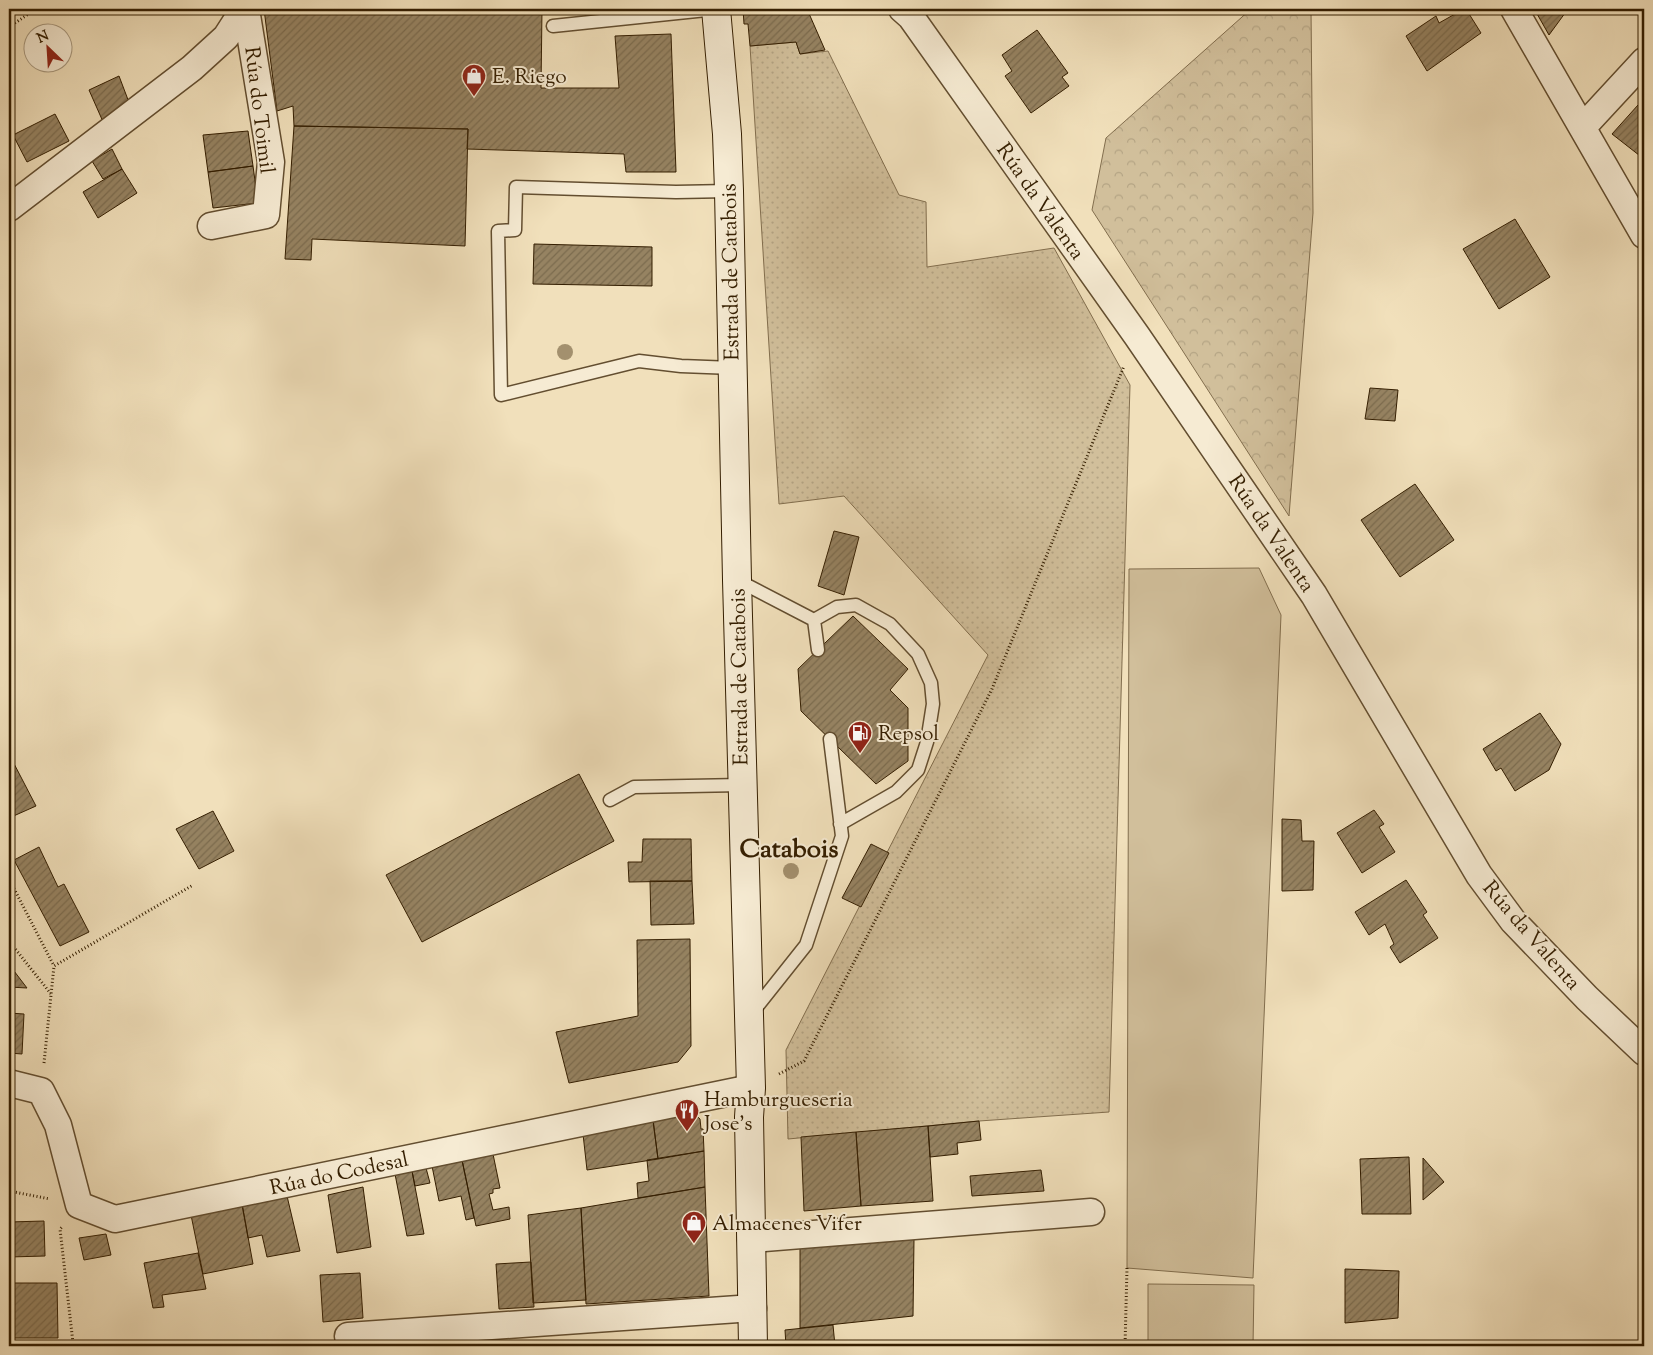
<svg xmlns="http://www.w3.org/2000/svg" width="1653" height="1355" viewBox="0 0 1653 1355" font-family="'Sorts Mill Goudy',serif">
<style>
.grass{fill:url(#grass-dots);stroke:#826e4e}
.forest{fill:url(#forest-crowns);stroke:#826e4e}
.pitch{fill:#d1bf9b;stroke:#826e4e}
.building{fill:url(#building-hatch);stroke:#341e01}
.lines{fill:none;stroke-linecap:round;stroke-linejoin:round}
.lane-casing{stroke:#634e30;stroke-width:15}
.street-casing{stroke:#634e30;stroke-width:29}
.secondary-casing{stroke:#341e01;stroke-width:30}
.path{stroke:#341e01;stroke-width:3;stroke-dasharray:1 2.5;stroke-linecap:butt}
.lane{stroke:#f6ebd3;stroke-width:12}
.street{stroke:#f6ebd3;stroke-width:26}
.secondary{stroke:#f6ebd3;stroke-width:28}
.tree{fill:#a3906e}
.labels{text-anchor:middle;stroke-width:4;stroke-linejoin:round;paint-order:stroke}
.poi-label{font-size:21px;fill:#341e01;stroke:#f6ebd3;text-anchor:start}
.street-label{font-size:21px;fill:#341e01;stroke:#f6ebd3}
.district-label{font-size:26px;font-weight:bold;fill:#341e01;stroke:#f6ebd3}
</style>
<defs>
<pattern id="grass-dots" width="8" height="8" patternUnits="userSpaceOnUse" patternTransform="scale(1.25)"><rect width="8" height="8" fill="#d1bf9b"/><path d="M2 2h.1M6 6h.1" fill="none" stroke="#b4a484" stroke-width="1.8" stroke-linecap="round"/></pattern>
<pattern id="forest-crowns" width="20" height="18" patternUnits="userSpaceOnUse" patternTransform="scale(1.25)"><rect width="20" height="18" fill="#d1bf9b"/><path d="M2 6a3 3 0 1 1 6 0M12 15a3 3 0 1 1 6 0" fill="none" stroke="#b4a484"/></pattern>
<pattern id="building-hatch" width="6" height="6" patternUnits="userSpaceOnUse" patternTransform="scale(1.25)"><rect width="6" height="6" fill="#968362"/><path d="M-1 1l2-2M0 6l6-6M5 7l2-2" fill="none" stroke="#7b6b4e"/></pattern>
</defs>
<rect width="100%" height="100%" fill="#f1e0bb"/>
<filter id="stains"><feTurbulence type="fractalNoise" baseFrequency=".004" numOctaves="4"/><feColorMatrix values="0 0 0 0 .2 0 0 0 0 .09 0 0 0 0 .02 0 0 0 .5 -.17"/></filter>
<radialGradient id="worn" r=".72"><stop offset=".6" stop-color="#630" stop-opacity="0"/><stop offset="1" stop-color="#630" stop-opacity=".3"/></radialGradient>
<path class="grass" d="M796,42L800,54L828,51L899,195L926,202L927,267L1054,248L1130,385L1109,1112L979,1121L788,1139L786,1050L988,655L844,496L779,504L750,46Z"/>
<path class="forest" d="M1251,9H1311L1313,213L1289,516L1092,210L1106,138Z"/>
<path class="pitch" d="M1259,568L1281,615L1253,1278L1127,1268L1129,569Z
M1148,1284L1254,1285L1253,1346H1148Z"/>
<path class="building" d="M264,9H542L541,88H619L615,36L671,34L676,172H626L624,154L467,149L468,129L294,126L293,106L277,111Z
M743,9H807L825,50L800,54L796,42L750,46L748,24H744Z
M1464,9H1466L1481,33L1427,71L1406,36L1436,16L1439,23Z
M1538,9H1568L1549,35L1536,12Z
M1037,30L1068,73L1062,77L1069,86L1031,113L1005,76L1012,71L1002,55Z
M119,76L130,105L104,124L89,90Z
M1638,105L1644,110V159L1612,134Z
M55,114L69,141L27,162L13,135Z
M294,126L468,129L465,246L312,239L311,260L285,259Z
M248,131L253,166L208,172L203,135Z
M112,149L122,169L103,179L92,161Z
M253,166L258,203L213,208L208,172Z
M122,169L137,193L98,218L83,192Z
M1515,219L1550,277L1499,309L1463,249Z
M534,244L652,247V286L533,284Z
M1370,388L1398,390L1395,421L1365,419Z
M1415,484L1454,540L1400,577L1361,520Z
M834,531L859,537L844,595L818,586Z
M853,616L908,669L890,690L908,708V761L876,784L801,711L798,669Z
M1540,713L1561,744L1549,770L1515,791L1501,768L1496,771L1483,749Z
M9,756H10L36,806L9,818Z
M579,774L614,841L422,942L386,875Z
M1374,810L1384,824L1379,827L1395,852L1362,873L1337,833Z
M213,811L234,851L199,869L176,829Z
M1282,819L1301,820L1302,841H1314L1313,890L1282,891Z
M643,839H691L692,881L629,882L628,862H642Z
M871,844L889,853L861,907L842,898Z
M39,847L58,887L64,884L89,932L60,946L14,860Z
M1406,880L1427,912L1423,915L1438,938L1400,963L1390,947L1394,944L1385,924L1369,935L1355,912Z
M650,881H692L694,924L651,925Z
M690,939L691,1046L678,1062L569,1083L556,1032L638,1016L637,940Z
M9,967H11L27,988L9,987Z
M9,1013L24,1014L22,1054L9,1053Z
M691,1111L700,1119L701,1129H703L704,1151L658,1159L653,1120Z
M653,1120L658,1159L587,1170L583,1134Z
M979,1121L981,1140L957,1143L958,1154L930,1157L928,1126Z
M928,1126L933,1201L861,1206L856,1132Z
M856,1132L861,1206L804,1211L801,1137Z
M704,1151L705,1187L638,1198L637,1183L649,1181L647,1160Z
M493,1154L500,1188L493,1189V1193L489,1194L493,1210L509,1207L510,1219L476,1226L462,1160Z
M1409,1157L1411,1214H1362L1360,1159Z
M1423,1158L1444,1182L1423,1200Z
M462,1160L474,1218L466,1220L461,1196L439,1201L432,1166Z
M426,1168L430,1183L415,1186L412,1171Z
M1041,1170L1044,1191L972,1196L970,1176Z
M412,1171L424,1234L407,1236L395,1174Z
M363,1187L371,1247L337,1253L328,1195Z
M705,1187L709,1296L586,1304L581,1208Z
M287,1196L300,1251L267,1257L262,1235L248,1238L242,1204Z
M242,1204L253,1264L203,1274L191,1215Z
M581,1208L586,1300L533,1303L528,1215Z
M44,1221L45,1256L9,1257V1222Z
M106,1234L111,1255L84,1260L79,1238Z
M914,1239L913,1316L800,1328V1247Z
M198,1253L206,1289L162,1295L164,1307L153,1308L144,1263Z
M531,1262L534,1307L499,1309L496,1264Z
M1345,1269L1399,1271L1398,1318L1345,1323Z
M360,1273L363,1318L323,1322L320,1275Z
M9,1283H57L58,1338H9Z
M833,1325L835,1346H786L785,1330Z"/>
<g class="lines">
<defs>
<path id="lane" d="M553,26L716,9
M729,191L676,192L516,187L515,230L498,231L501,395L639,361L681,366L733,368
M737,580L814,620L818,650
M814,620L837,607L856,605L890,624L918,654L931,683L933,704L927,742L918,770L896,792L840,824
M610,800L634,787L742,785
M752,1013L806,945L842,836L830,739"/>
<path id="street" d="M902,9L911,17L1137,336L1314,595L1479,875L1513,921L1587,998L1644,1052
M1514,9L1644,235
M1583,127L1644,61
M9,208L192,68L226,37L244,9
M211,226L266,215L271,162L246,9
M9,1083L41,1091L58,1125L79,1205L115,1219L751,1088
M751,1239L1091,1212
M348,1336L753,1308"/>
<path id="secondary" d="M716,9L727,134L729,191L737,580L751,1088L749,1117L753,1346"/>
</defs>
<use href="#lane" class="lane-casing"/>
<use href="#street" class="street-casing"/>
<use href="#secondary" class="secondary-casing"/>
<path class="path" d="M9,27L30,13L44,9
M9,879L54,966
M9,941L51,994
M44,1063L54,966L193,885
M779,1074L804,1061L992,689L1124,366
M9,1191L50,1199
M35,1346L73,1343L60,1229L63,1226
M1125,1346L1127,1268"/>
<use href="#lane" class="lane"/>
<use href="#street" class="street"/>
<use href="#secondary" class="secondary"/>
</g>
<g class="tree">
<circle cx="565" cy="352" r="8"/>
<circle cx="791" cy="871" r="8"/>
</g>
<defs>
<symbol id="shop-pin" viewBox="-11 -11 22 30"><path d="M0 17L-7.5 6A9.5 9.5 0 1 1 7.5 6Z" fill="#8f2418" stroke="#f6ebd3"/><path d="M-5-2.5h2.3a2.7 3.5 0 0 1 5.4 0H5L5.5 6h-11ZM-1.5-2.5h3a1.5 2.3 0 0 0-3 0Z" fill="#fff"/></symbol>
<symbol id="fuel-pin" viewBox="-11 -11 22 30"><path d="M0 17L-7.5 6A9.5 9.5 0 1 1 7.5 6Z" fill="#8f2418" stroke="#f6ebd3"/><path d="M-5.5-6h7V0h2V4h1.3V-2.5L3-4.5l.8-.8L6-3V5H2.5V1h-1V6h-7ZM-4.2-4.7v3.2H.2V-4.7Z" fill="#fff"/></symbol>
<symbol id="restaurant-pin" viewBox="-11 -11 22 30"><path d="M0 17L-7.5 6A9.5 9.5 0 1 1 7.5 6Z" fill="#8f2418" stroke="#f6ebd3"/><path d="M-5-6h1v4h1v-4h1v4h1v-4h1v5L-1.5 .5V6h-2V.5L-5-1ZM5-6V6H3V1.5H1.5Q1.5-4 5-6Z" fill="#fff"/></symbol>
</defs>
<g fill-rule="evenodd">
<use href="#shop-pin" x="460" y="62" width="28" height="38"/>
<use href="#fuel-pin" x="846" y="719" width="28" height="38"/>
<use href="#restaurant-pin" x="673" y="1097" width="28" height="38"/>
<use href="#shop-pin" x="680" y="1209" width="28" height="38"/>
</g>
<g class="labels">
<g class="poi-label">
<text x="492" y="83">E. Riego</text>
<text x="878" y="740">Repsol</text>
<text x="704" y="1106">Hamburgueseria<tspan x="704" dy="24">Jose's</tspan></text>
<text x="712" y="1230">Almacenes Vifer</text>
</g>
<g class="street-label">
<text transform="translate(260 110) rotate(83)" y="7">Rúa do Toimil</text>
<text transform="translate(1041 201) rotate(55)" y="7">Rúa da Valenta</text>
<text transform="translate(730 272) rotate(-91)" y="7">Estrada de Catabois</text>
<text transform="translate(1272 533) rotate(56)" y="7">Rúa da Valenta</text>
<text transform="translate(739 677) rotate(-91)" y="7">Estrada de Catabois</text>
<text transform="translate(1532 935) rotate(49)" y="7">Rúa da Valenta</text>
<text transform="translate(339 1173) rotate(-12)" y="7">Rúa do Codesal</text>
</g>
<g class="district-label">
<text x="789" y="857">Catabois</text>
</g>
</g>
<rect width="1653" height="1355" fill="none" stroke="#f1e0bb" stroke-width="30"/>
<rect x="10" y="10" width="1633" height="1335" fill="none" stroke="#341e01" stroke-width="2.5"/>
<rect x="15" y="15" width="1623" height="1325" fill="none" stroke="#341e01"/>
<g transform="translate(48 48) rotate(335)"><circle r="24" fill="#f6ebd3" stroke="#a8997f"/>
<path d="M0-4L9 19L0 12L-9 19Z" fill="#8f2418"/>
<text y="-8" font-size="14" font-weight="bold" text-anchor="middle" fill="#341e01">N</text>
</g>
<rect width="100%" height="100%" filter="url(#stains)"/>
<rect width="100%" height="100%" fill="url(#worn)"/>
</svg>
